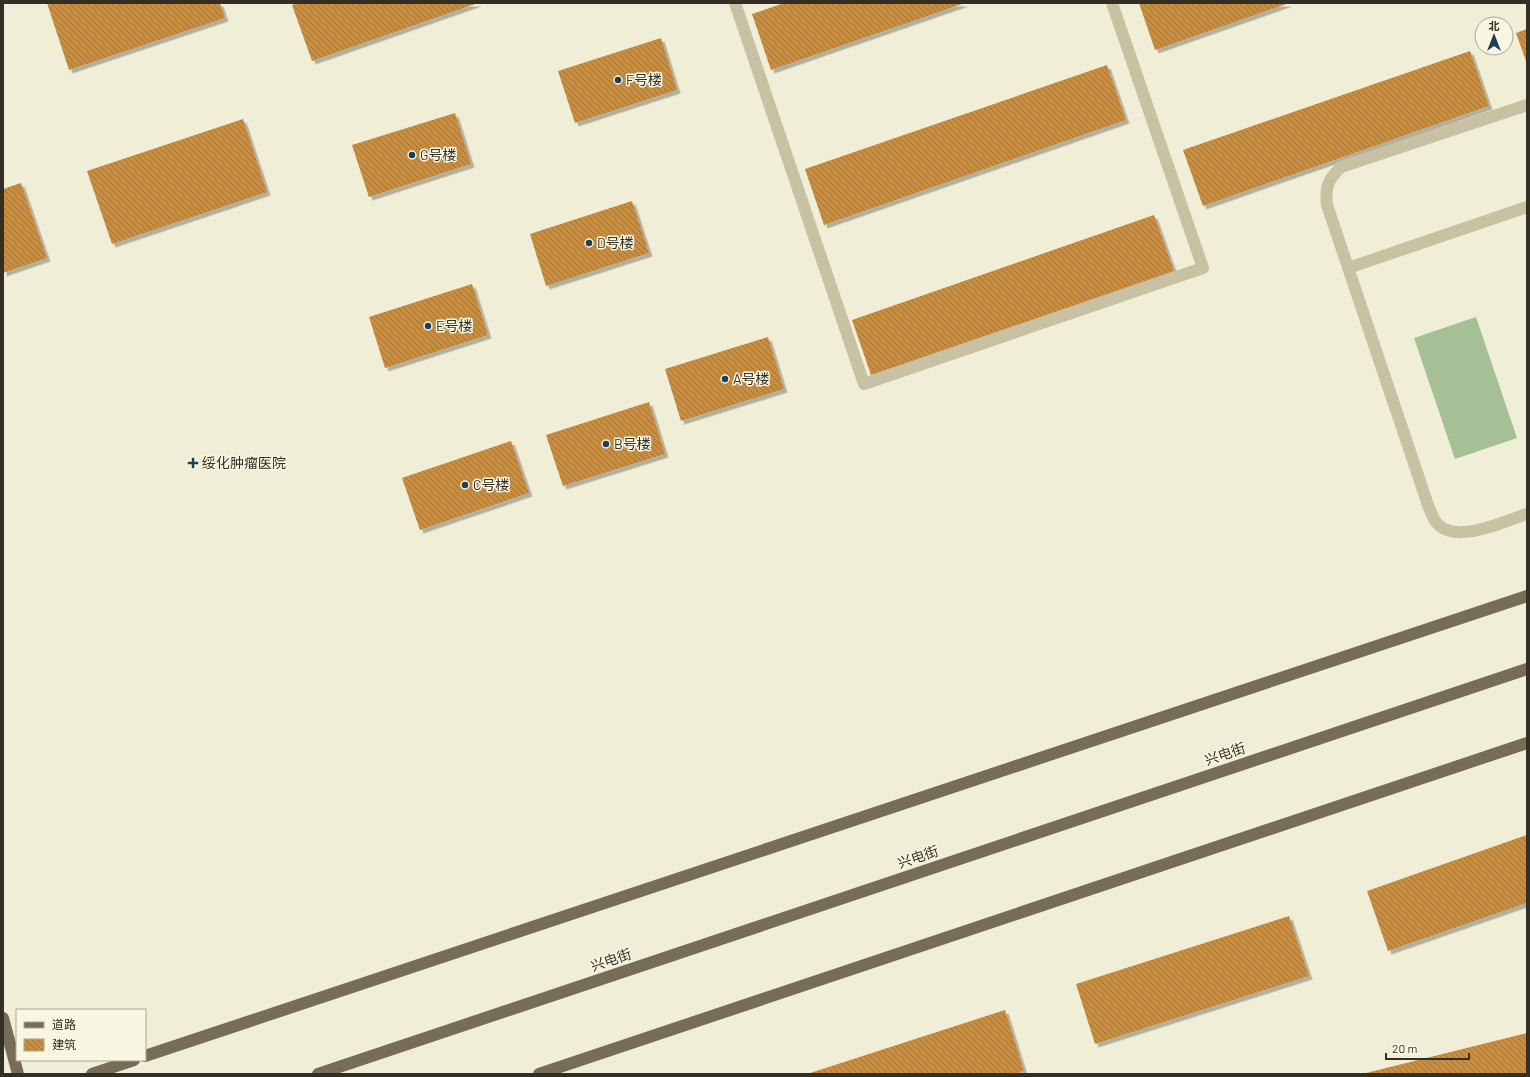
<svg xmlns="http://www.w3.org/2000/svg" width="1530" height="1077" viewBox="0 0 1530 1077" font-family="Barlow,'Noto Sans SC',sans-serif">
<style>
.grass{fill:#a5c097}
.building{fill:url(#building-back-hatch);filter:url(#shadow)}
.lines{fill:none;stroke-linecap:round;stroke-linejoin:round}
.lane{stroke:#c9c1a3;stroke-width:12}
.street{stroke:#c9c1a3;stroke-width:12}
.primary{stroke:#776c56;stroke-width:12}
.poi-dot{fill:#1a3f56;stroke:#f9f6e3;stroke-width:1.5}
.labels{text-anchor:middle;stroke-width:3;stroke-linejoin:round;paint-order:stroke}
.poi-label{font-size:14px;fill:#342f25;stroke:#f9f6e3;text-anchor:start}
.street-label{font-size:14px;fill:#342f25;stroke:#f9f6e3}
</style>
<defs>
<pattern id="building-back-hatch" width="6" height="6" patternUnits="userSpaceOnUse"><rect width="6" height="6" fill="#c98d3e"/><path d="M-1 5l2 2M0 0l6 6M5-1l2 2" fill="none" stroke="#a47434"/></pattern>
<filter id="shadow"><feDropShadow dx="3.5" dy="3.5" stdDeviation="0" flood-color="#0004"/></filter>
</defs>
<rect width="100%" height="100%" fill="#f1eed7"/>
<path class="grass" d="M1476,317L1517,438L1455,459L1414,338Z"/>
<path class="building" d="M47,3H220L225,18L69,70Z
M298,3H478L312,61L292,5Z
M784,3H965L771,70L752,14Z
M1139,3H1289L1155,50Z
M1527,29V64L1516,33Z
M661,38L677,90L575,123L558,71Z
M1470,51L1489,106L1203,206L1183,150Z
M1107,65L1126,120L824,225L805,169Z
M455,113L471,164L369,197L352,145Z
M243,119L267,192L112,244L87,171Z
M21,183L47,258L3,273V189Z
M632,201L649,253L546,286L530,234Z
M1154,215L1174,271L871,375L852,320Z
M472,284L488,335L385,368L369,317Z
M768,337L784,389L681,421L665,369Z
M649,402L665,454L563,486L546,435Z
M511,441L529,493L420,530L402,478Z
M1527,835V903L1388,951L1367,891Z
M1289,916L1309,976L1095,1044L1076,984Z
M1005,1010L1024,1071L1014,1074H807Z
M1527,1033V1074H1366V1073Z"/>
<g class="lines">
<path class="lane" d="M1527,105L1341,167C1328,180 1325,186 1327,205L1429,508C1431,512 1433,518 1436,522C1454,546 1504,521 1527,514
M1348,268L1527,207"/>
<path class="street" d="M735,3L864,384L1203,268L1112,3"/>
<path class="primary" d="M3,1018L18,1074
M145,1056L1527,596
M92,1074L134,1060
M318,1074L1527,669
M539,1074L1527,743"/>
</g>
<g class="poi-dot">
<circle cx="618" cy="80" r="4"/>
<circle cx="412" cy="155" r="4"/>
<circle cx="589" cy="243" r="4"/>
<circle cx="428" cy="326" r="4"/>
<circle cx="725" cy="379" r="4"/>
<circle cx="606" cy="444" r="4"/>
<path d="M191 457h4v4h4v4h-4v4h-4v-4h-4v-4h4z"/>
<circle cx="465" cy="485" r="4"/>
</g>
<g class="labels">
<g class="poi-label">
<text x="626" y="85">F号楼</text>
<text x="420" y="160">G号楼</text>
<text x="597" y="248">D号楼</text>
<text x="436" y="331">E号楼</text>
<text x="733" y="384">A号楼</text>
<text x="614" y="449">B号楼</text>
<text x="202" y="468">绥化肿瘤医院</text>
<text x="473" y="490">C号楼</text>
</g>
<g class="street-label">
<text transform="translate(1225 754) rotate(-19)" y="5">兴电街</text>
<text transform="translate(918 857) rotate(-19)" y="5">兴电街</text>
<text transform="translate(611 960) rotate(-19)" y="5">兴电街</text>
</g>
</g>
<rect width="1530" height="1077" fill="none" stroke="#342f25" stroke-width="8"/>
<rect x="16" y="1009" width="130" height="52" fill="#f9f6e3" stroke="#aaa697"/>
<rect x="24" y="1022" width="20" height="6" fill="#776c56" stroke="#aaa697"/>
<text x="52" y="1029" font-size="12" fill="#342f25">道路</text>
<rect x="24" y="1039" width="20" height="12" fill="url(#building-back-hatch)" stroke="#aaa697"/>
<text x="52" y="1049" font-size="12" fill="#342f25">建筑</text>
<g transform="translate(1494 36)"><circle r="19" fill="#f9f6e3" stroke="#aaa697"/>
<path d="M0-3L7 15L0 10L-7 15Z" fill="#1a3f56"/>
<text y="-6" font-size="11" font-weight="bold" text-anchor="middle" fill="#342f25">北</text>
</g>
<path d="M1386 1053v6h83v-6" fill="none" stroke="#342f25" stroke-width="2"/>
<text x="1392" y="1053" font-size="12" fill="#342f25" stroke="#f9f6e3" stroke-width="3" paint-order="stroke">20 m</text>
</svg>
